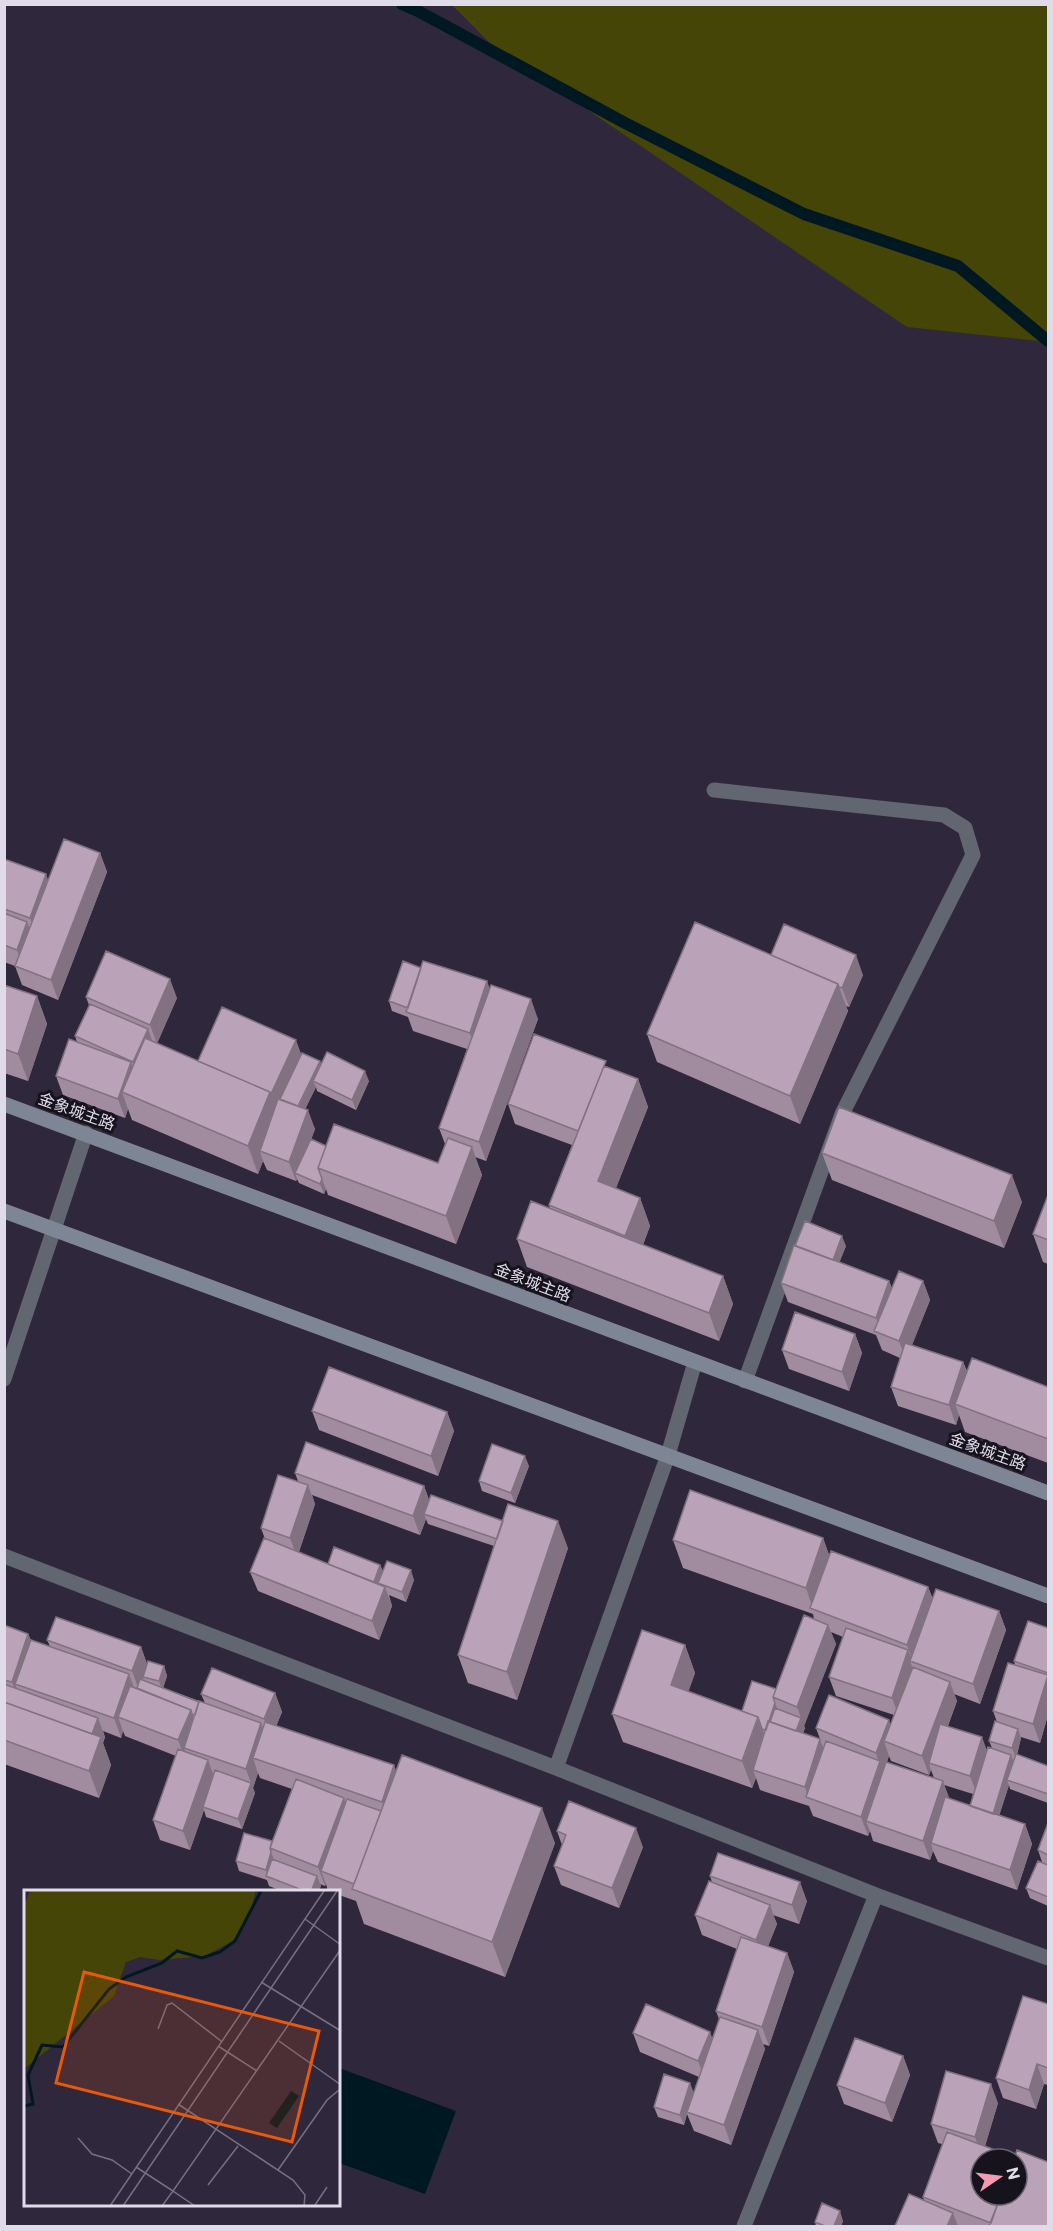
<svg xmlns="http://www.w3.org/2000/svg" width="1053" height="2231" viewBox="0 0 1053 2231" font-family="Commissioner,'Noto Sans SC',sans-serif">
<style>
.green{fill:#444507}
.water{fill:#001822}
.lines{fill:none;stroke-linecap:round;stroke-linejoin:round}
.stream{stroke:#001822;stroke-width:12}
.street{stroke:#616670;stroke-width:15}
.secondary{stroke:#7e8696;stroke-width:15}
.wall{fill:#a08c9e;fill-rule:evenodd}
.shaded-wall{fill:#827281}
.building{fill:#baa3b8;stroke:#827281;stroke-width:1.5}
.labels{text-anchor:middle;stroke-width:6;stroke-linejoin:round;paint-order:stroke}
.street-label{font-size:16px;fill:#dfdbe9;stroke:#16131c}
.inset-river{fill:none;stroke:#001822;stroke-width:3}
.inset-road{fill:none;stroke:#757082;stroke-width:1.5}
.view{fill:#e8590c;fill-opacity:0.15;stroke:#e8590c;stroke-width:3}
.inset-edge{fill:none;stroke:#dfdbe9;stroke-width:3}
</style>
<rect width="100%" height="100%" fill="#2f283d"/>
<path class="green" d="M452,5H1048V342L907,327L492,45Z"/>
<path class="water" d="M339,2068L456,2111L425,2194L339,2163Z"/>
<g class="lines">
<path class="stream" d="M402,4L418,11L625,123L804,214L958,266L1048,341"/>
<path class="street" d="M714,790L944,815L965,828L973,855L842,1114L745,1381
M4,1379L86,1133
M4,1556L556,1768L876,1895L1048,1958
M556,1768L668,1455L695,1362
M744,2226L876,1895"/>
<path class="secondary" d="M4,1104L1048,1493
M4,1211L1048,1596"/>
</g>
<path class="wall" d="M100,853L107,872L58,1000L22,985L15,966L4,962V859L48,880Z
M772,955L863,975L849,1007L846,1006L848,1011L800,1124L657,1062L647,1034Z
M421,968L487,981L489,988L538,1019L486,1161L475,1157L482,1175L456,1244L328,1195L326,1189L324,1194L299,1183L297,1179L296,1181L267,1170L263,1161L258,1174L132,1120L128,1109L125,1118L63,1095L56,1076L77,1042L75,1036L89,1005L86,997L177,998L157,1043L198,1061L301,1055L320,1061L321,1065L369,1081L356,1110L317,1091L316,1087L305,1109L315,1129L311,1139L326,1146L438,1163L445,1144L439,1128L467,1049L413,1031L408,1017L392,1011L389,1001Z
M4,985L37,996L47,1024L28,1081L4,1073Z
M608,1068L638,1079L648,1107L616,1188L640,1198L650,1226L643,1245L723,1276L733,1304L719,1341L527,1267L517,1239L550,1209L549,1205L572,1145L515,1124L508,1104Z
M822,1153L1022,1202L1004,1248L832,1180Z
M1048,1195V1264L1043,1262L1033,1234Z
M846,1246L839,1262L889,1281L892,1288L923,1281L930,1300L912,1345L963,1362L967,1371L1048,1387V1463L965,1432L959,1415L956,1425L898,1406L891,1387L900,1358L882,1350L876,1335L788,1302L781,1283Z
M855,1334L862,1353L849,1391L789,1369L782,1350Z
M312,1411L447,1412L454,1431L438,1476L319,1430Z
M529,1466L515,1503L482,1491L479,1481Z
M295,1473L424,1486L429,1500L568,1548L517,1700L468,1683L458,1655L494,1546L428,1524L426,1519L420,1535L312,1495L315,1504L299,1552L328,1564L380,1565L383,1571L414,1580L406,1602L389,1595L392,1606L379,1640L258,1591L250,1572L265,1539L261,1528L298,1481Z
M823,1538L829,1555L928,1587L933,1599L999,1611L1006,1630L980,1704L954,1694L957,1701L948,1726L987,1751L992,1748L989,1741L997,1722L993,1711L1015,1665L1014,1661L1048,1628V1715L1040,1743L1021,1737V1738L1017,1755L1048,1766V1803L1010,1789L1009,1785L999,1816L1025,1824L1032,1844L1017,1890L938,1862L933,1851L930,1860L873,1841L870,1831L868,1836L813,1816L809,1806L760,1790L756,1778L752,1788L623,1742L612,1714L685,1645L695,1673L688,1692L742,1711L776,1689L814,1619L813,1614L683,1568L673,1540ZM831,1632L843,1637L829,1677L836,1696L894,1715L891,1724L816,1728L820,1739L803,1733L805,1728L804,1726L836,1644ZM889,1756L891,1761L929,1775L931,1770L934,1778L887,1762ZM944,1785L973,1794L970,1806L949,1799Z
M4,1625L28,1634L31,1640L50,1646L47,1640L141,1647L147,1665L164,1666L167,1676L163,1688L205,1703L201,1694L275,1693L282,1712L276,1726L396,1770L555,1843L505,1977L364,1924L356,1901L339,1895V1892H332L328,1891L326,1884L325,1886L320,1884L321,1886L318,1892H284L269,1886L267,1880L239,1871L236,1861L272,1841L292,1789L260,1778L258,1773L253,1788L255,1793L242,1829L206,1817L204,1810L190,1850L160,1840L153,1820L176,1756L125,1736L123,1731L121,1738L103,1731L105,1737L103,1743L111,1765L99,1798L4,1764Z
M1048,1823V1906L1030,1898L1026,1888L1042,1862L1038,1850Z
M557,1831L643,1847L619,1908L561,1885L554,1866L562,1845Z
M710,1876L807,1901L799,1924L773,1915L777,1924L768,1946L787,1953L794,1972L769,2046L763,2044L765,2049L731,2145L694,2131L687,2114L684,2125L658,2117L654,2107L694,2092L699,2077L640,2052L633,2033L710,2032L712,2039L719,2019L716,2011L737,1949L702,1935L695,1915L712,1882Z
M1048,2004V2085L1044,2084L1036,2109L1003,2098L996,2078Z
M903,2056L910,2075L892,2122L844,2104L837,2085Z
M998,2103L985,2146L981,2195L1048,2226H895L924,2200L923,2197L942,2144L938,2143L931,2124Z
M843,2221L841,2226H816L815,2222Z"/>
<path class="shaded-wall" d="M100,853L107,872L58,1000L51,980Z
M46,874L53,893L37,937L30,918Z
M27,922L34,941L24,969L17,950Z
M856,955L863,975L849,1007L842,988Z
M170,979L177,998L157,1044L150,1025Z
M487,981L494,1001L477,1053L470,1033Z
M838,984L848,1011L800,1124L790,1096Z
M37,996L47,1024L28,1081L18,1054Z
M531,999L538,1019L486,1161L479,1142Z
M148,1029L155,1048L140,1081L133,1062Z
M296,1040L303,1059L260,1151L263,1161L258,1174L248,1146L270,1092Z
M320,1061L323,1071L313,1081L316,1087L301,1118L298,1108Z
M131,1062L138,1081L122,1092L128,1109L125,1118L118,1099Z
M365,1071L369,1081L356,1110L352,1100Z
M638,1079L648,1107L608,1208L598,1181Z
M308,1110L315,1129L299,1175L295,1173L297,1179L296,1181L289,1162Z
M472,1147L482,1175L456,1244L446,1216Z
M1012,1175L1022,1202L1004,1248L994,1221Z
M322,1179L326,1189L324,1194L320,1184Z
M640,1198L650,1226L635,1264L625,1236Z
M842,1236L846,1246L835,1274L831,1264Z
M723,1276L733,1304L719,1341L709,1313Z
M889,1281L896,1300L882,1334L876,1318Z
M923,1281L930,1300L906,1360L899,1341Z
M855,1334L862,1353L849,1391L842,1372Z
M963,1362L970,1381L955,1404L959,1415L956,1425L949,1405Z
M447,1412L454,1431L438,1476L431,1456Z
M525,1456L529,1466L515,1503L511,1493Z
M308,1485L315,1504L297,1557L290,1538Z
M424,1486L431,1505L424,1514L426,1519L420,1535L413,1516Z
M558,1521L568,1548L517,1700L507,1672Z
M823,1538L833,1566L813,1609L806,1588Z
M380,1565L384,1574L378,1583L379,1586L372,1587Z
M411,1570L414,1580L406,1602L402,1592Z
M385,1587L392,1606L379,1640L372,1621Z
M928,1587L935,1607L914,1664L907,1645Z
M999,1611L1006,1630L980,1704L973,1684Z
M828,1625L836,1644L804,1726L797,1707Z
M28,1634L36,1653L15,1684L20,1698L19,1701L12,1682Z
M685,1645L695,1673L684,1704L671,1685Z
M141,1647L148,1666L139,1690L132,1671Z
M908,1650L913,1662L910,1661L914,1672L899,1717L892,1698Z
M164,1666L167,1676L162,1691L159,1681Z
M129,1674L136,1693L118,1717L123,1731L121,1738L114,1718Z
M1048,1675V1715L1040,1743L1033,1724Z
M950,1682L957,1701L933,1765L929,1763L931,1770L929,1775L922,1756Z
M275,1693L282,1712L271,1739L264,1719Z
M775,1703L779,1713L766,1730Z
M191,1710L198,1729L184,1748L187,1756L185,1759L178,1740Z
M758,1717L768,1744L753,1770L756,1778L752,1788L742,1761Z
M98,1718L105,1737L103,1743L111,1765L99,1798L89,1771L91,1738Z
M801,1718L805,1728L799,1744L795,1734Z
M889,1720L896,1740L884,1741L889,1756L884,1770L866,1821L870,1831L868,1836L861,1817L879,1764L876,1753Z
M261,1723L268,1742L253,1758L258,1773L253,1788L255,1793L242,1829L238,1819L251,1783L246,1769Z
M1018,1729L1021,1738L1016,1758L1012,1748Z
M982,1737L989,1756L977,1795L970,1776Z
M820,1739L827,1758L808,1798L805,1787Z
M1011,1755L1015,1765L1007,1780L1009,1785L996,1825L993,1815Z
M208,1760L215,1779L203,1807L204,1810L190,1850L183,1831Z
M394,1765L401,1784L387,1814L382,1802Z
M943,1781L950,1800L931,1843L933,1851L930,1860L923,1841Z
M344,1798L351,1817L321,1871L326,1884L325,1886L318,1867Z
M542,1808L555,1843L505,1977L492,1942Z
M1025,1824L1032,1844L1017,1890L1010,1870Z
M636,1828L643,1847L619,1908L612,1888Z
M271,1852L275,1862L268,1877L266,1870Z
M317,1876L321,1886L318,1892H311Z
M800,1882L807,1901L799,1924L792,1905Z
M770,1905L777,1924L763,1959L756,1940Z
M787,1953L794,1972L769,2046L762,2027Z
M758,2030L765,2049L731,2145L724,2125Z
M710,2032L717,2051L705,2080L698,2061Z
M903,2056L910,2075L892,2122L885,2103Z
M1037,2064L1044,2084L1036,2109L1029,2090Z
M690,2083L694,2093L687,2112V2114L684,2125L680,2115Z
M991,2084L998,2103L982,2156L975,2137Z
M995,2150L998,2159H992Z
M840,2211L843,2221L841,2226H834Z
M953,2213L958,2226H947Z"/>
<path class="building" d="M64,839L100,853L51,980L15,966Z
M4,859L46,874L30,918L4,909Z
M4,913L27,922L17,950L4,945Z
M695,922L838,984L790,1096L647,1034Z
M784,924L856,955L842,988L839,987L838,984L771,955Z
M106,951L170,979L150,1025L86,997Z
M403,961L421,968L408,1008L389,1001Z
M423,961L487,981L470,1033L406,1012Z
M4,985L37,996L18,1054L4,1049Z
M491,985L531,999L479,1142L439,1128Z
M90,1004L148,1029L133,1062L75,1036Z
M222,1007L296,1040L271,1094L270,1092L198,1061Z
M534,1034L606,1061L578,1131L508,1104Z
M145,1038L270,1092L248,1146L122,1092Z
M69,1039L131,1062L118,1099L56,1076Z
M327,1052L365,1071L352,1100L313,1081Z
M302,1053L320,1061L298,1106L280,1099Z
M604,1066L638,1079L598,1181L640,1198L625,1236L549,1205Z
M278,1099L308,1110L289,1162L260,1151Z
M839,1107L1012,1175L994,1221L822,1153Z
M334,1124L438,1163L448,1138L472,1147L446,1216L318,1168Z
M311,1139L326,1146L318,1168L322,1179L320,1184L295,1173Z
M1048,1195V1240L1033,1234Z
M531,1201L723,1276L709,1313L517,1239Z
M805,1221L842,1236L833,1260L795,1246Z
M794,1245L889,1281L876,1318L781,1283Z
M899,1271L923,1281L899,1341L874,1331Z
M795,1312L855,1334L842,1372L782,1350Z
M905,1343L963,1362L949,1405L891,1387Z
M972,1358L1048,1387V1439L955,1404Z
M329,1367L447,1412L431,1456L312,1411Z
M306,1442L424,1486L413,1516L295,1473Z
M492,1444L525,1456L511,1493L479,1481Z
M278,1475L308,1485L290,1538L261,1528Z
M690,1490L823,1538L806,1588L673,1540Z
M431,1495L503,1521L497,1539L424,1514Z
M508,1504L558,1521L507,1672L458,1655Z
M264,1538L385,1587L372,1621L250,1572Z
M334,1547L380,1565L374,1582L328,1564Z
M831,1551L928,1587L907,1645L810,1608Z
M387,1561L411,1570L402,1592L378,1583Z
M936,1589L999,1611L973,1684L910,1661Z
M804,1615L828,1625L797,1707L773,1697Z
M56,1617L141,1647L132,1671L47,1640Z
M1028,1621L1048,1628V1673L1014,1661Z
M4,1625L28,1634L12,1682L4,1680Z
M846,1628L908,1650L892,1698L829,1677Z
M642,1630L685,1645L671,1685L758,1717L742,1761L612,1714Z
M31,1640L129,1674L114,1718L15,1684Z
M148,1661L164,1666L159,1681L143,1677Z
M1008,1663L1048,1675L1033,1724L993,1711Z
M913,1667L950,1682L922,1756L884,1741Z
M212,1668L275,1693L264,1719L201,1694Z
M140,1679L199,1702L195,1715L192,1714L191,1710L137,1688Z
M752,1681L776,1689L773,1697L775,1703L766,1730L762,1729L758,1717L742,1711Z
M4,1684L98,1718L92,1734L4,1702Z
M130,1686L191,1710L178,1740L118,1717Z
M829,1695L889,1720L876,1753L816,1728Z
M199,1701L261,1723L246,1769L184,1748Z
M4,1702L101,1737L89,1771L4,1740Z
M775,1708L801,1718L796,1731L770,1722Z
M768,1721L820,1739L805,1787L753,1770Z
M995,1721L1018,1729L1012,1748L989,1741Z
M265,1722L394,1765L382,1802L253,1758Z
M940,1724L982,1737L970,1776L929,1763Z
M826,1741L880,1761L861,1817L806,1797Z
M988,1747L1011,1755L993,1814L970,1806Z
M178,1749L208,1760L183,1831L153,1820Z
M1016,1754L1048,1766V1794L1007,1780Z
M402,1755L542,1808L492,1942L352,1889Z
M886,1762L943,1781L923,1841L866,1821Z
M215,1770L251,1783L238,1819L203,1807Z
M296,1779L344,1798L318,1867L270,1848Z
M945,1797L1025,1824L1010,1870L931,1843Z
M347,1799L381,1811L354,1884L321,1871Z
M569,1801L636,1828L612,1888L554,1866L566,1835L557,1831Z
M1048,1823V1855L1038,1850Z
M244,1833L272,1841L270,1848L271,1852L266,1870L236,1861Z
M718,1853L800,1882L792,1905L710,1876Z
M272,1859L317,1876L311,1892H307L266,1876Z
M1038,1861L1048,1865V1897L1026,1888Z
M709,1881L770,1905L756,1940L695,1915Z
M741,1937L787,1953L762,2027L716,2011Z
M1023,1996L1048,2004V2068L1037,2064L1029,2090L996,2078Z
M646,2004L710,2032L698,2061L633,2033Z
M720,2017L758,2030L724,2125L687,2112Z
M855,2038L903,2056L885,2103L837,2085Z
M946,2071L991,2084L975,2137L931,2124Z
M664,2074L690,2083L680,2115L654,2107Z
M947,2132L995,2150L992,2159H981V2195H1001L991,2223L923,2197Z
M1017,2150L1048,2162V2226H989L1001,2195H1017V2159H1014Z
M909,2194L953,2213L947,2226H895Z
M822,2203L840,2211L834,2226H825L815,2222Z"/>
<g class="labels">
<g class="street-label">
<text transform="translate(77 1111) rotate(20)" y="6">金象城主路</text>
<text transform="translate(533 1282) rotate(21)" y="6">金象城主路</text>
<text transform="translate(988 1451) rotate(20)" y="6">金象城主路</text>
</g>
</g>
<g transform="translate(24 1890)">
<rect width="316" height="316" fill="#2f283d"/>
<path d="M6,1H231V3L226,26L209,51L180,66L135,70L116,67L102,72L90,106L0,179V15Z" fill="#444507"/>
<path d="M267,201L275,206L253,238L245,233Z" fill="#001822"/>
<path class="inset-river" d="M0,216L9,214L4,185L18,155L39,157L85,99L102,87L138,73L153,61L178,68L196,62L211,51L237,1"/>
<path class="inset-road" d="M281,29L317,55M237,92L317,141M134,139L143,115L148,113L197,151M255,151L317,195M194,156L233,181M154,214L269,290L281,305L280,316M54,248L68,264L88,270L108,284M112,277L149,301L138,316M254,280L303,210L315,200M184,295L214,256M291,315L303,297M86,316L300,1M99,316L313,1M171,316L149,301L317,59"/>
<path class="view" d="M60,82L295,141L268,252L32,193Z"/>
<rect width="316" height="316" class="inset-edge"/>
</g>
<rect width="1053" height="2231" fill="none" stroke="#dfdbe9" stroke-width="12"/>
<g transform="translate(999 2177) rotate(76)"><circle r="28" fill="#16131c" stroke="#66636e" stroke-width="1.5"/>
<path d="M0-4.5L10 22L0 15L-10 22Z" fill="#f29ab0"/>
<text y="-9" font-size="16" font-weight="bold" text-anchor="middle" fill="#dfdbe9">N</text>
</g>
</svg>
